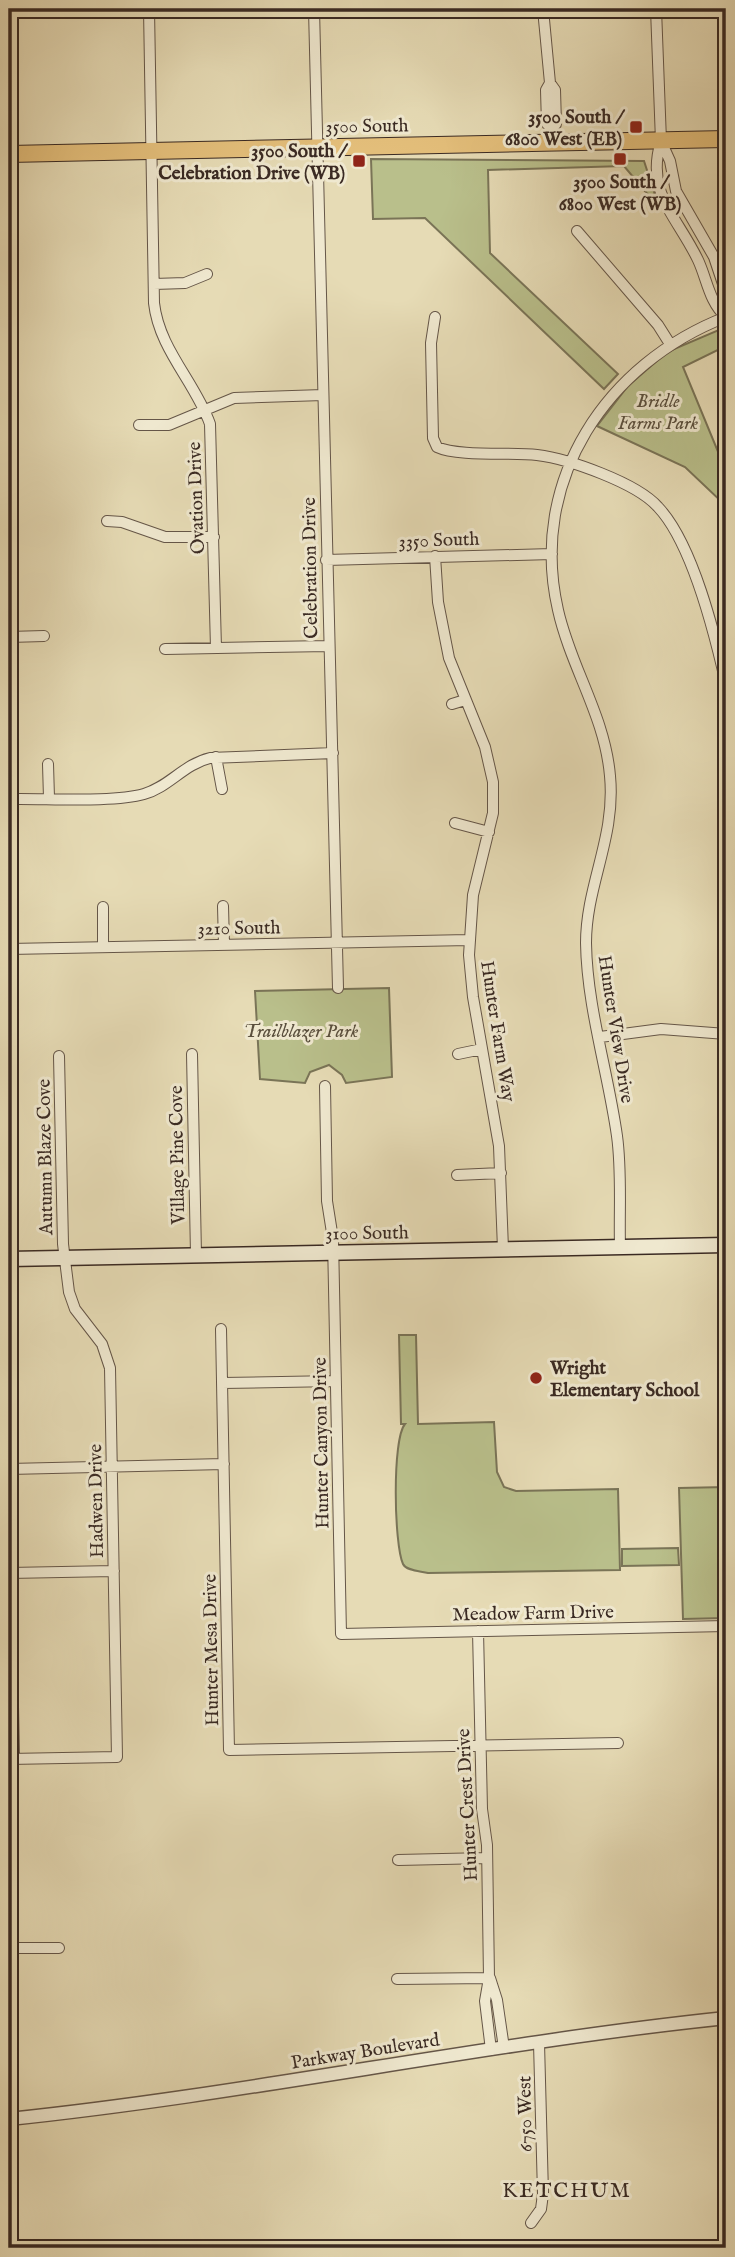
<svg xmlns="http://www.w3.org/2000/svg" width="735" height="2257" viewBox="0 0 735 2257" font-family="'IM FELL English',serif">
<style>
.green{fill:#b9bf8b;stroke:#7a7457;stroke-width:2}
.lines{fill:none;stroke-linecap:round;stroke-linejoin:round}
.minor-casing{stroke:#655648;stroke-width:12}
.tertiary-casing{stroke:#655648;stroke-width:15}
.secondary-casing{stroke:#3a2a23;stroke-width:17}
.primary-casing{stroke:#3a2a23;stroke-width:18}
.minor{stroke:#efe8cf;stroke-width:10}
.tertiary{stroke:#efe8cf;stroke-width:12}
.secondary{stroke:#efe8cf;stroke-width:14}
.primary{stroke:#e3be7a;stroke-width:16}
.poi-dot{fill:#8f2418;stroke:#efe8cf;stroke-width:2.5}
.labels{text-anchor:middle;stroke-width:6;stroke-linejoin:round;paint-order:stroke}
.poi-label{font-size:19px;font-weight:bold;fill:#3a2a23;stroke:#efe8cf;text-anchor:end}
.street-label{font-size:19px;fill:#3a2a23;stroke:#efe8cf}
.park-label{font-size:19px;font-style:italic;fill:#5a4f3d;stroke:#efe8cf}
.neighbourhood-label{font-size:21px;letter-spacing:2px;fill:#3a2a23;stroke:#efe8cf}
</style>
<rect width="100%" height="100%" fill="#e6dbb5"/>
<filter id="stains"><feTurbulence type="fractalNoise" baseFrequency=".00286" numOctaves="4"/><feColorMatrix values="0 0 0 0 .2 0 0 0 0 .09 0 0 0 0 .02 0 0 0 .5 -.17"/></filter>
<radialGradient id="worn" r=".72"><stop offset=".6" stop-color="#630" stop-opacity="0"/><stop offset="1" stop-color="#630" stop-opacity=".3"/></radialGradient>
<path class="green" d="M371,159L644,161L655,195L649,196L624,166L488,170L490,253L618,374L604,389L425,218L373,219Z
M721,329L726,346L683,367L721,459L726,464V506L685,467L597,426L628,386L667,352Z
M389,988L392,1077L346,1083L342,1075L329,1065L310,1072L305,1083L260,1079L255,991Z
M399,1335H416L418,1424L494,1422L497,1472L504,1487L516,1491L618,1489L620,1570L428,1573C421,1571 406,1571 403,1564C394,1544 392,1439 405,1424H401Z
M726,1487V1618L683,1619L679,1488Z
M678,1548L679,1565L622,1566V1549Z"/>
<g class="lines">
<defs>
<path id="minor" d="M149,9L154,303C159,349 195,382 210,424L216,648
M314,9L338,988
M543,9L550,83L546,90L547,124L551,128V143
M656,9L661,141L670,161L676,191L714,257L726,293
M550,83L555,90L556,124L551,128
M661,141C645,193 677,216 698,260C707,279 709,302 726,317
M577,231L658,325L670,344
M154,284L185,283L207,274
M435,317L431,343L433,438L437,447C458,457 512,452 537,455C569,459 637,483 658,507C693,544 715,635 726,684
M139,425H169L234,398L323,395
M107,521L122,522L165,537H214
M435,556L438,602L449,658L485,747L493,782V813L473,895L469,955L473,997L499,1146L503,1249
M326,560L552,554
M9,637L44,636
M165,649L328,646
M452,704L465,700
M216,757L222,789
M48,764L49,798
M9,799C44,798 113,803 144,794C169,787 184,764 210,758L333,753
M455,823L489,832
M223,906L224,945
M103,907V947
M9,949L469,940
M600,1037L661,1029L726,1034
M192,1054L196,1255
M458,1054L482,1049
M325,1086L327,1201L333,1239L341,1634L726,1626
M457,1175L501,1173
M620,1247C619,1210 622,1172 617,1136C608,1072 587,1007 586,943C586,885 616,837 610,776C605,716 571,668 558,610C528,480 607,363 726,317
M221,1329L229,1750L618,1743
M222,1383L336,1381
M9,1469L224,1464
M9,1573L114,1571
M478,1631L482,1809L487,1845L489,1978L485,2001L491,2050
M9,1692L13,1706L14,1759
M9,1759L117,1757L110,1368L102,1344L75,1309L69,1292L63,1244L59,1056
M398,1860L487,1858
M11,1873V1948
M9,1948H59
M490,1978L497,2000L504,2048
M397,1979L489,1978
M531,2223L541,2209L543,2194L539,2043"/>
<path id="tertiary" d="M9,2119C249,2094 486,2043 726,2018"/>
<path id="secondary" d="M9,1259L726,1245"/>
<path id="primary" d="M9,154L726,139"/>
</defs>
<use href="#minor" class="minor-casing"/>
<use href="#tertiary" class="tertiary-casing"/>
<use href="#secondary" class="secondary-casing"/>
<use href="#primary" class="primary-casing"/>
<use href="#minor" class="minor"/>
<use href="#tertiary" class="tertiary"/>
<use href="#secondary" class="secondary"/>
<use href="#primary" class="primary"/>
</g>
<g class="poi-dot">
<rect x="629" y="120" width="14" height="14" rx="3.5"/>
<rect x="613" y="152" width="14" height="14" rx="3.5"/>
<rect x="352" y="154" width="14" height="14" rx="3.5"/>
<circle cx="536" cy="1378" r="7"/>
</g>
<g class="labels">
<g class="poi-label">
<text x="622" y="123">3500 South /<tspan x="622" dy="22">6800 West (EB)</tspan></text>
<text x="345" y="157">3500 South /<tspan x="345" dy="22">Celebration Drive (WB)</tspan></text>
<text x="620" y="188" text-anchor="middle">3500 South /<tspan x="620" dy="22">6800 West (WB)</tspan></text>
<text x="550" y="1374" text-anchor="start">Wright<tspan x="550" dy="22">Elementary School</tspan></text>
</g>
<g class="street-label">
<text transform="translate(367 125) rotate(-1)" y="7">3500 South</text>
<text transform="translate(195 498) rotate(-92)" y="7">Ovation Drive</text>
<text transform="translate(439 539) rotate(-2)" y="7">3350 South</text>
<text transform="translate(309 568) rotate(-91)" y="7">Celebration Drive</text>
<text transform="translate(239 927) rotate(-1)" y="7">3210 South</text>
<text transform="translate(617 1029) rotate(81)" y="7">Hunter View Drive</text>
<text transform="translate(499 1031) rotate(81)" y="7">Hunter Farm Way</text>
<text transform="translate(176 1155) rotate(-91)" y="7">Village Pine Cove</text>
<text transform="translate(44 1157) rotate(-91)" y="7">Autumn Blaze Cove</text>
<text transform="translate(367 1232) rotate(-1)" y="7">3100 South</text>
<text transform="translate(320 1443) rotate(-91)" y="7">Hunter Canyon Drive</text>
<text transform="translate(95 1501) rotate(-91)" y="7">Hadwen Drive</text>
<text transform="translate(533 1612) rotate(-1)" y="7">Meadow Farm Drive</text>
<text transform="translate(210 1650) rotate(-91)" y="7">Hunter Mesa Drive</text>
<text transform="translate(466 1805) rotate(-93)" y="7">Hunter Crest Drive</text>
<text transform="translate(365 2050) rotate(-9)" y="7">Parkway Boulevard</text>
<text transform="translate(524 2114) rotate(-91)" y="7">6750 West</text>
</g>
<g class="park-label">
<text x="658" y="407">Bridle<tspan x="658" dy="22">Farms Park</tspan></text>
<text x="301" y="1037">Trailblazer Park</text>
</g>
<g class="neighbourhood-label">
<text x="567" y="2197">KETCHUM</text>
</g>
</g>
<rect width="735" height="2257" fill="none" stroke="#e6dbb5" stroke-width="35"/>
<rect x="10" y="10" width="714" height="2236" fill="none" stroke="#3a2a23" stroke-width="3.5"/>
<rect x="18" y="18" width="700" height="2222" fill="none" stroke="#3a2a23" stroke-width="2"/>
<rect width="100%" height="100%" filter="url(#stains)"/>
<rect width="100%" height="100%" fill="url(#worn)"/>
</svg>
